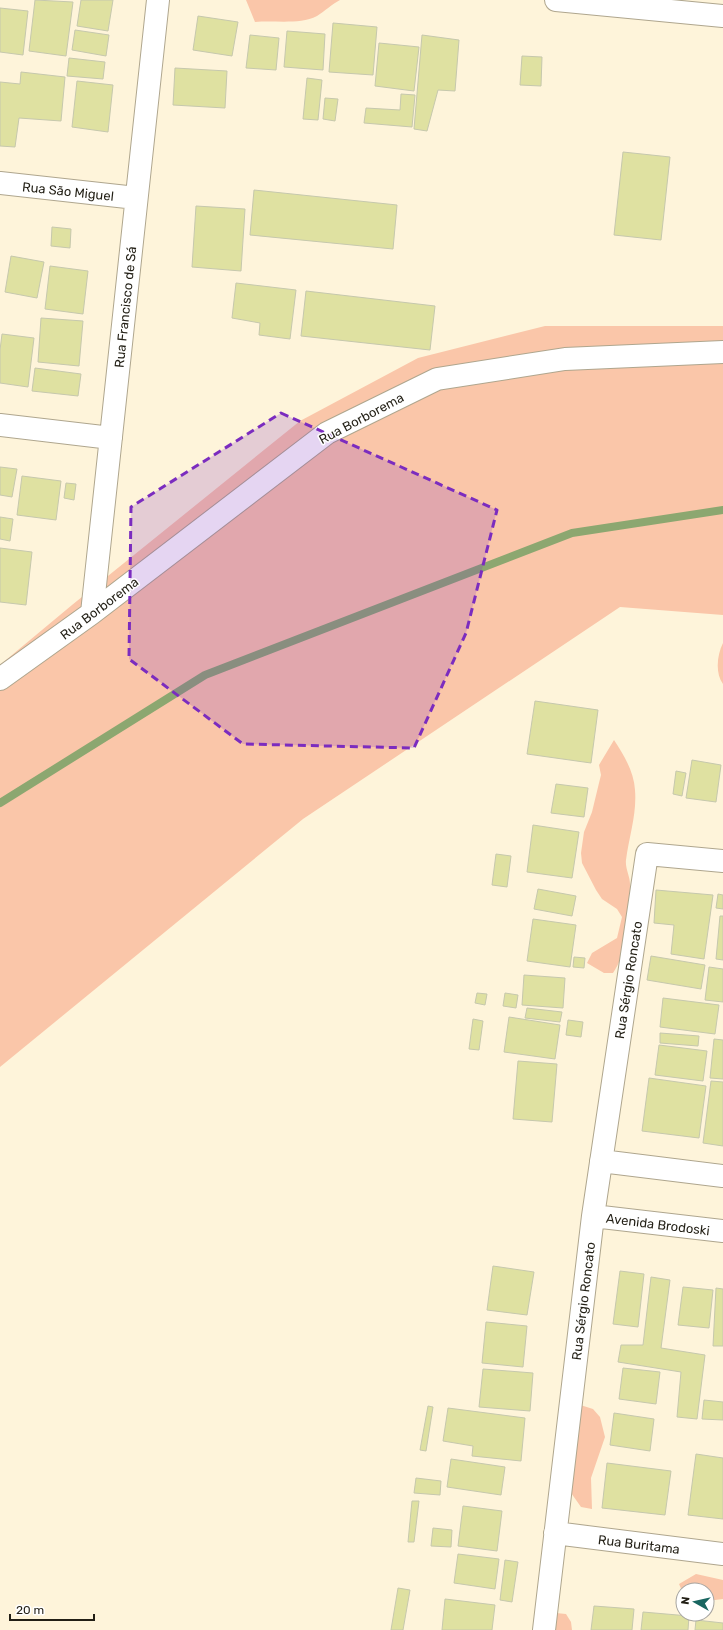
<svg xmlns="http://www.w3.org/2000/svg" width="723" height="1630" viewBox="0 0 723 1630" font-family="Rubik,sans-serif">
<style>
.green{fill:#fac6a9}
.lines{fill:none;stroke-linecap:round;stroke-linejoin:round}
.stream{stroke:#8ca770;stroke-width:8}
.building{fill:#dfe1a1;stroke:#c6c8ad}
.minor-casing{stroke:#afa68e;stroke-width:24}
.minor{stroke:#fff;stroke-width:22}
.marked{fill:#7b2cbf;fill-opacity:0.2;stroke:#7b2cbf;stroke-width:3;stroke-dasharray:8 5;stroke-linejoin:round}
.labels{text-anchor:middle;stroke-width:3;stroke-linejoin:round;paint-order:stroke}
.street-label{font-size:13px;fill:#221f15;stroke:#fff}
</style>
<rect width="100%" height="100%" fill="#fef4da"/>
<path class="green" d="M246,0H340C332,4 325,11 317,16C299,25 275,20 255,22Z
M545,326H723V615L620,607L303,819L0,1067V665L72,605L300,421L418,358Z
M723,643V684C715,673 717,655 723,643Z
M614,740C624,755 634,772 635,790C637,814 629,837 626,860C625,868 630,876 630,884C632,909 628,952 613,973H604L587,963L592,953L617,938L622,917L617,909L602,899L596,890L582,863L581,853L584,832L592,812L599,783L601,775L599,765Z
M574,1403L593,1409L600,1417L605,1437L591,1478L592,1509L581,1507L569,1490Z
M696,1574L723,1580V1599L707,1601V1590H683V1593L679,1584Z
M556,1613L566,1614L571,1622L572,1630H550Z"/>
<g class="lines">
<path class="stream" d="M0,803L205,675L572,533L723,510"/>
</g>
<path class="building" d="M35,0L73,2L66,56L29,51Z
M81,0H113L108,31L77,26Z
M0,8L28,11L23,55L0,52Z
M198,16L238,22L232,56L193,50Z
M333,23L377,27L373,75L329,72Z
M75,30L109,35L106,56L72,50Z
M287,31L325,34L323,70L284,67Z
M250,35L279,38L276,70L246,68Z
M422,35L459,40L455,91L438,90L427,131L414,129Z
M379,43L419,47L414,91L375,86Z
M522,56L542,57L541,86L520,85Z
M69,58L105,62L103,79L67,76Z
M175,68L227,71L225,108L173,105Z
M21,72L65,77L61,121L19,118L15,147L0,146V82L20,84Z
M307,78L322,80L318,120L303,119Z
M77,81L113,85L108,132L72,127Z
M401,94L415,95L412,127L364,123L366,108L400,110Z
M325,98L338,99L335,121L323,119Z
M623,152L670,157L661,240L614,235Z
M254,190L397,205L393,249L250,235Z
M196,206L245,209L241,271L192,267Z
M52,227L71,229L70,248L51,246Z
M11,256L44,262L37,298L5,292Z
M50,266L88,271L83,314L45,309Z
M236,283L296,290L290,339L259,335L260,323L232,318Z
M306,291L435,306L430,350L301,336Z
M41,318L83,321L79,366L38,362Z
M2,334L34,338L28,387L0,383V350Z
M35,368L81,374L78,396L32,391Z
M0,467L17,469L12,497L0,495Z
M22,476L61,481L56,520L17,515Z
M66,483L76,484L74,500L64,498Z
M0,517L13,519L10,541L0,539Z
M0,548L32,552L26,605L0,602Z
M535,701L598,710L591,763L527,754Z
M692,760L721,765L716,802L686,798Z
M676,771L686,773L682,796L673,794Z
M556,784L588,788L584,817L551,813Z
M533,825L579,832L572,878L527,872Z
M496,854L511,856L507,887L492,885Z
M538,889L576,896L572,916L534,909Z
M656,890L713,895L704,959L671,954L674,925L654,923Z
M718,894L723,895V909L716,908Z
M720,916H723V960L716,959Z
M533,919L576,925L570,967L527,961Z
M651,956L705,965L701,989L647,980Z
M574,957L585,958L584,968L573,967Z
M709,967L723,969V1002L705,1000Z
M524,975L565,978L563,1008L522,1005Z
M477,993L487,994L485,1005L475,1003Z
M505,993L518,995L516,1008L503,1006Z
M663,998L719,1005L715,1034L660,1027Z
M527,1008L562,1012L560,1022L525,1018Z
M509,1017L560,1025L555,1059L504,1052Z
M473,1019L483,1021L479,1050L469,1049Z
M568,1020L583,1022L581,1037L566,1035Z
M660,1033L699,1036L698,1046L660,1043Z
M714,1039L723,1040V1079L710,1078Z
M659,1045L707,1051L703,1081L655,1075Z
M518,1061L557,1064L552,1122L513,1119Z
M649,1078L706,1086L699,1138L642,1131Z
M711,1081L723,1082V1146L703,1143Z
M493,1266L534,1272L527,1315L487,1310Z
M620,1271L644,1274L638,1327L613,1324Z
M651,1277L670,1280L661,1348L705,1355L697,1419L677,1417L681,1372L618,1362L621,1345H643Z
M683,1287L713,1290L709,1328L678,1325Z
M716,1288L723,1289V1346H713Z
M486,1322L527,1326L523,1367L482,1363Z
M623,1368L660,1372L656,1404L619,1399Z
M483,1369L533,1373L530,1411L479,1407Z
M704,1400L723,1402V1420L702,1419Z
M428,1406L433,1407L426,1451L420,1450Z
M448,1408L525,1418L521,1461L472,1456L473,1446L443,1441Z
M614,1413L654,1419L650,1451L610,1445Z
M696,1454L723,1458V1519L688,1515Z
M451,1459L505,1467L501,1495L447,1487Z
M607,1463L671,1471L665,1515L602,1508Z
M416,1478L441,1481L440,1495L414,1493Z
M412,1501H419L414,1542H408Z
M463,1506L502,1511L497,1551L458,1546Z
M433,1528L452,1530L451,1547L431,1546Z
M458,1554L499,1559L495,1589L454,1583Z
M505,1560L518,1562L512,1602L500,1600Z
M398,1588L410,1590L403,1630H391Z
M445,1599L495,1605L492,1630H442Z
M594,1606L634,1609L632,1630H591Z
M643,1612L689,1616L688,1630H641Z
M696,1620L723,1623V1630H695Z"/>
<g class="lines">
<defs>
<path id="minor" d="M556,0L723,16
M0,183L136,198
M0,425L111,438
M92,613L158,0
M0,679L92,613L327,433L437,379L565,359L723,352
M601,1161L723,1176
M593,1216L723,1231
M555,1533L723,1554
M544,1630L593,1216L647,854L723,861"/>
</defs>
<use href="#minor" class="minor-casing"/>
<use href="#minor" class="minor"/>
</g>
<path class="marked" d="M281,413L497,510L466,633L414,748L243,744L129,659L131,507Z"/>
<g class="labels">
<g class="street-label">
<text transform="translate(68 191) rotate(6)" y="5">Rua São Miguel</text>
<text transform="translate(125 307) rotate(-84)" y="5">Rua Francisco de Sá</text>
<text transform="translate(361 418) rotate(-28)" y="5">Rua Borborema</text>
<text transform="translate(99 608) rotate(-37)" y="5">Rua Borborema</text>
<text transform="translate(628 980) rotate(-81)" y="5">Rua Sérgio Roncato</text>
<text transform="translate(658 1224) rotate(7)" y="5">Avenida Brodoski</text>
<text transform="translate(583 1301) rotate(-83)" y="5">Rua Sérgio Roncato</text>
<text transform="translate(639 1544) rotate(7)" y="5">Rua Buritama</text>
</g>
</g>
<g transform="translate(695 1602) rotate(278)"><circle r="19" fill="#ffffff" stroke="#a7a5a1"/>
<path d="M0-3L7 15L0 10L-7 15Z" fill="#196660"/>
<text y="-6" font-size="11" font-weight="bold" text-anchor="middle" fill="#221f15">N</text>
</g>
<path d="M10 1614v6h84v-6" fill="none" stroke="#221f15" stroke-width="2"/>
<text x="16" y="1614" font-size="12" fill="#221f15" stroke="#ffffff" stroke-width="3" paint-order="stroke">20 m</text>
</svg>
